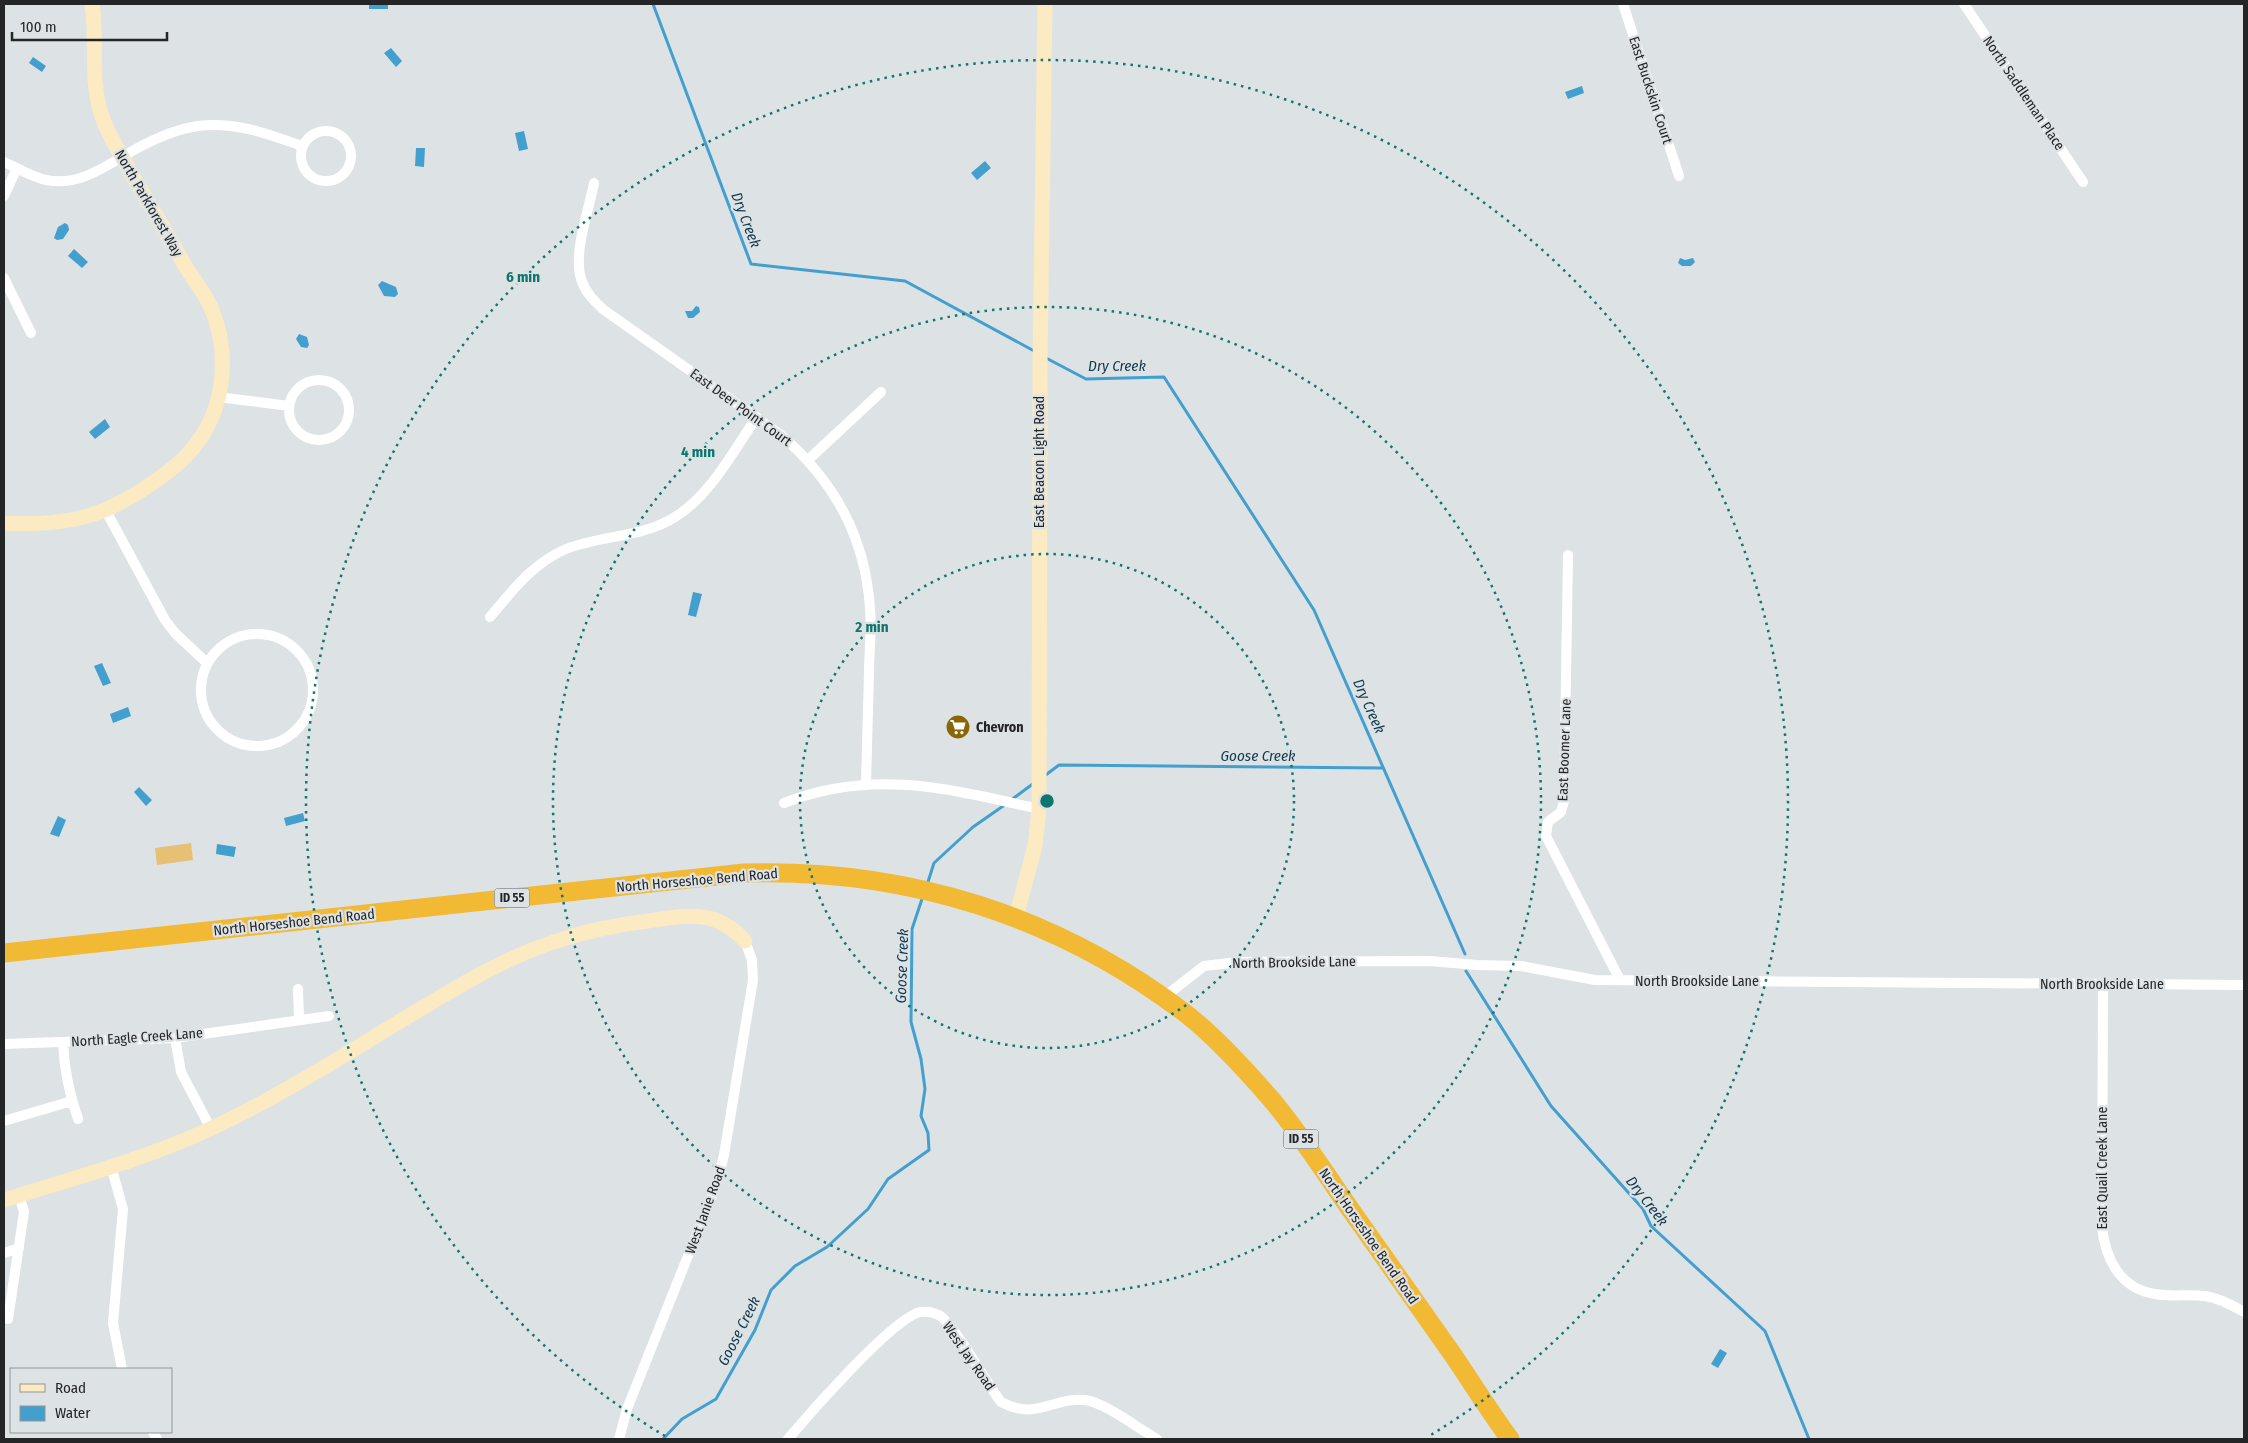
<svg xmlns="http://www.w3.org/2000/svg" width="2248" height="1443" viewBox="0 0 2248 1443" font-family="'Fira Sans Condensed',sans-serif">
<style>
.green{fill:#e5c075}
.water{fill:#439fcd}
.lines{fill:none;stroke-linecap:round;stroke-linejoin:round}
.stream{stroke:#439fcd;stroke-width:3}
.street{stroke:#fff;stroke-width:10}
.secondary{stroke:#fbeac2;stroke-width:15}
.highway{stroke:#f2ba34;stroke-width:19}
.ring{fill:none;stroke:#0f766e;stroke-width:2.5;stroke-dasharray:2.5 5}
.labels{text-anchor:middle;stroke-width:4.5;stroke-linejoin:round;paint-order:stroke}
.shield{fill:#dde2e5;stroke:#5b5e5f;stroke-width:1}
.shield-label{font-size:12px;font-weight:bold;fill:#232526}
.street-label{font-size:14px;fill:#232526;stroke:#dde2e5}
.poi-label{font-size:14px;font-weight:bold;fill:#232526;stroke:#dde2e5;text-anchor:start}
.water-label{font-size:15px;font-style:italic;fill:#10384c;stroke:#dde2e5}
.centre{fill:#0f766e;stroke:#dde2e5;stroke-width:2.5}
.ring-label{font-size:15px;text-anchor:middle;font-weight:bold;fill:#0f766e;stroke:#dde2e5;stroke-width:4.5;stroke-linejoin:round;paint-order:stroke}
</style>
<rect width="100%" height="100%" fill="#dde2e5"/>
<path class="green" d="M191,843L193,860L157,865L155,848Z"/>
<path class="water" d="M369,4H388V9H369Z
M391,48L402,61L396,67L384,53Z
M33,57L46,66L42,72L29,63Z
M1582,86L1584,93L1568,99L1565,92Z
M524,131L528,149L519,151L515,133Z
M416,148H425L424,167L415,166Z
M985,161L991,168L977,180L971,173Z
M65,223L68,225L69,230L63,239L57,240L54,238L58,227Z
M74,249L88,262L82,268L68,256Z
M1680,258L1685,260L1693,258L1695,262L1691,266H1682L1678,263Z
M382,281L396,287L398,294L395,297L384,296L378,285Z
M696,306L699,307L700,312L693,318H688L685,311H692Z
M299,334L307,337L309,345L307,348L301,347L296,339Z
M105,419L110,427L95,439L89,432Z
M693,592L702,594L696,617L688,615Z
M102,663L111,683L103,686L94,666Z
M128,707L131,716L113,723L110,714Z
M139,787L152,800L146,806L134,792Z
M303,813L305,821L286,826L284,818Z
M58,816L66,820L59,837L50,834Z
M217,844L236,847L234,857L216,854Z
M1720,1349L1727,1353L1718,1368L1711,1364Z"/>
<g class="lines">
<path class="stream" d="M653,4L751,264L905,281L1036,352
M1046,358L1086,379L1164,377L1314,610L1465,954
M1043,777L1059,765L1382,768
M1011,800L1034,783
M927,885L934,863L973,827L1006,804
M1466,971L1551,1106L1643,1209L1651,1226L1765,1331L1809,1439
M663,1439L682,1419L716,1399L755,1330L771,1290L795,1266L827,1247L868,1209L888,1179L929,1150L928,1133L921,1116L925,1089L921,1059L911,1022L912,929L923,896"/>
<path class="street" d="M1623,4L1679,176
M1964,4L2083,182
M301 156a25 25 0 1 1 50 0a25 25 0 1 1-50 0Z
M4,162C17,168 32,177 46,180C80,187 107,165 134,150C154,139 176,129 198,126C235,121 268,134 302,146
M594,183C589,210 573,252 581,279C585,292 594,301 604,310L781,435C834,481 865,536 870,608C872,630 869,652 869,673C868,710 867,746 866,783
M4,196L17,168
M4,278L31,333
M289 410a30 30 0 1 1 60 0a30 30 0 1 1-60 0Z
M218,397L289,406
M808,460L881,392
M106,511L165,620L175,633L207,663
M1568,555L1564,801L1561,812L1548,822L1546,836L1620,980
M490,617C513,590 533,563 566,549C601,535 642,538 675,517C711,495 733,451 757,417
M201 690a56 56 0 1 1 112 0a56 56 0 1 1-112 0Z
M784,803C873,768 950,789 1039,809
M2103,984L2102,1227C2105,1258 2120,1289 2155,1294C2171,1297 2189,1294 2205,1296C2219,1298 2232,1305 2244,1312
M298,989L299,1019
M1163,998L1204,966L1238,962L1430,961L1477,965L1521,966L1595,980L2244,985
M175,1038L181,1072L211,1129
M63,1042C64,1069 69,1093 78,1119
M4,1044L175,1038L329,1016
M4,1121L72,1101
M111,1166L123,1209L113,1323L122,1369
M4,1253L19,1248
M4,1317L8,1319L24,1212L19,1195
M153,1432L157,1439
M619,1439L627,1409L717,1183L724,1155L753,980L752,960L745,941
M788,1439C809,1414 892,1319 920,1312C927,1311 933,1312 939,1315C954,1324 987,1384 1001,1402C1037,1421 1052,1397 1085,1400C1104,1402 1139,1429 1157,1439"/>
<path class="secondary" d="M4,523C73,527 110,515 165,474C189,457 207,434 216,406C227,370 224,328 205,296C198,285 191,275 184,264C167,234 149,203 131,173C121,154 108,136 102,116C89,79 98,41 92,4
M1016,917L1035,846L1039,809L1040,367L1045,4
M4,1200C74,1178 146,1159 212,1128C280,1096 343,1056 407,1017C453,990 498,961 548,944C581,932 614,925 648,921C688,915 716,909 745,941"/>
<path class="highway" d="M4,953L744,873C905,868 1056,915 1185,1013C1216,1037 1245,1069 1271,1099C1299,1132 1323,1170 1348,1206C1383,1256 1418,1305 1453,1355C1472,1383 1490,1412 1510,1439"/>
</g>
<g class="ring">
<circle cx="1047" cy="801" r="247"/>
<circle cx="1047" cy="801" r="494"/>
<path d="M665 1436A741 741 0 1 1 1429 1436"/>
</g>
<defs>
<symbol id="supermarket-disc" viewBox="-11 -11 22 22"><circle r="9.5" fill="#8a6605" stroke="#dde2e5"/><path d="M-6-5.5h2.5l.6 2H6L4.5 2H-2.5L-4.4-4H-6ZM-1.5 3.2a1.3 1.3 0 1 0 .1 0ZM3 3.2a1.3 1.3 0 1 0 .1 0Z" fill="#fff"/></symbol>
</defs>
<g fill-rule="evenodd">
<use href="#supermarket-disc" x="944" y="713" width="28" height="28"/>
</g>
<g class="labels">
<g class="shield">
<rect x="494.5" y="888.5" width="35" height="19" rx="4"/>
<rect x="1283.5" y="1129.5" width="35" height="19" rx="4"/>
</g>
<g class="shield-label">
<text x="512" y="902">ID 55</text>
<text x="1301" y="1143">ID 55</text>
</g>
<g class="street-label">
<text transform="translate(1651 90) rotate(72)" y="5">East Buckskin Court</text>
<text transform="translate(2024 93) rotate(56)" y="5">North Saddleman Place</text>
<text transform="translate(149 203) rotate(60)" y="5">North Parkforest Way</text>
<text transform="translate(741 407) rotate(36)" y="5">East Deer Point Court</text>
<text transform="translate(1039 462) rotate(-90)" y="5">East Beacon Light Road</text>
<text transform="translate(1564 750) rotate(-88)" y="5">East Boomer Lane</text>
<text transform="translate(697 880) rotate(-5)" y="5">North Horseshoe Bend Road</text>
<text transform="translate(294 922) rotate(-6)" y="5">North Horseshoe Bend Road</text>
<text transform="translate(1294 962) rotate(-1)" y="5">North Brookside Lane</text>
<text x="1697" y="986">North Brookside Lane</text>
<text x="2102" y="989">North Brookside Lane</text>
<text transform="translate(137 1037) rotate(-4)" y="5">North Eagle Creek Lane</text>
<text transform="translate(2102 1168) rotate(-90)" y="5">East Quail Creek Lane</text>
<text transform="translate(705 1210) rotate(-70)" y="5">West Janie Road</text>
<text transform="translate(1369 1236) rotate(55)" y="5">North Horseshoe Bend Road</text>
<text transform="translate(969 1356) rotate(55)" y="5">West Jay Road</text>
</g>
<g class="poi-label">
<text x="976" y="732">Chevron</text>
</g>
<g class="water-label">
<text transform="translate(746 220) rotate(69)" y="5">Dry Creek</text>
<text x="1117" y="371">Dry Creek</text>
<text transform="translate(1369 706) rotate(66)" y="5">Dry Creek</text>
<text x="1258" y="761">Goose Creek</text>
<text transform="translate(902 966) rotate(-88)" y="5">Goose Creek</text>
<text transform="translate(1647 1201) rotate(52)" y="5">Dry Creek</text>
<text transform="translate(739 1331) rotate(-63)" y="5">Goose Creek</text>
</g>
</g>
<circle cx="1047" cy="801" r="8" class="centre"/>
<g class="ring-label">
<text x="523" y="282">6 min</text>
<text x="698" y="457">4 min</text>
<text x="872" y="632">2 min</text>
</g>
<rect width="2248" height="1443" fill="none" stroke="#232526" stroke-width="10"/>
<rect x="10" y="1368" width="162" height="65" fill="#dde2e5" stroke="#939699"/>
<rect x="20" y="1384" width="25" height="8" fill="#fbeac2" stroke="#939699"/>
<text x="55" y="1393" font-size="15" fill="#232526">Road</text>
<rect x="20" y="1406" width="25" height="15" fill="#439fcd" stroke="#939699"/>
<text x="55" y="1418" font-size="15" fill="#232526">Water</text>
<path d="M12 32v8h155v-8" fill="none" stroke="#232526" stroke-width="2.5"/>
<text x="20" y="32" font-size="15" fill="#232526" stroke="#dde2e5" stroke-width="4" paint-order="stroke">100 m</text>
</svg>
